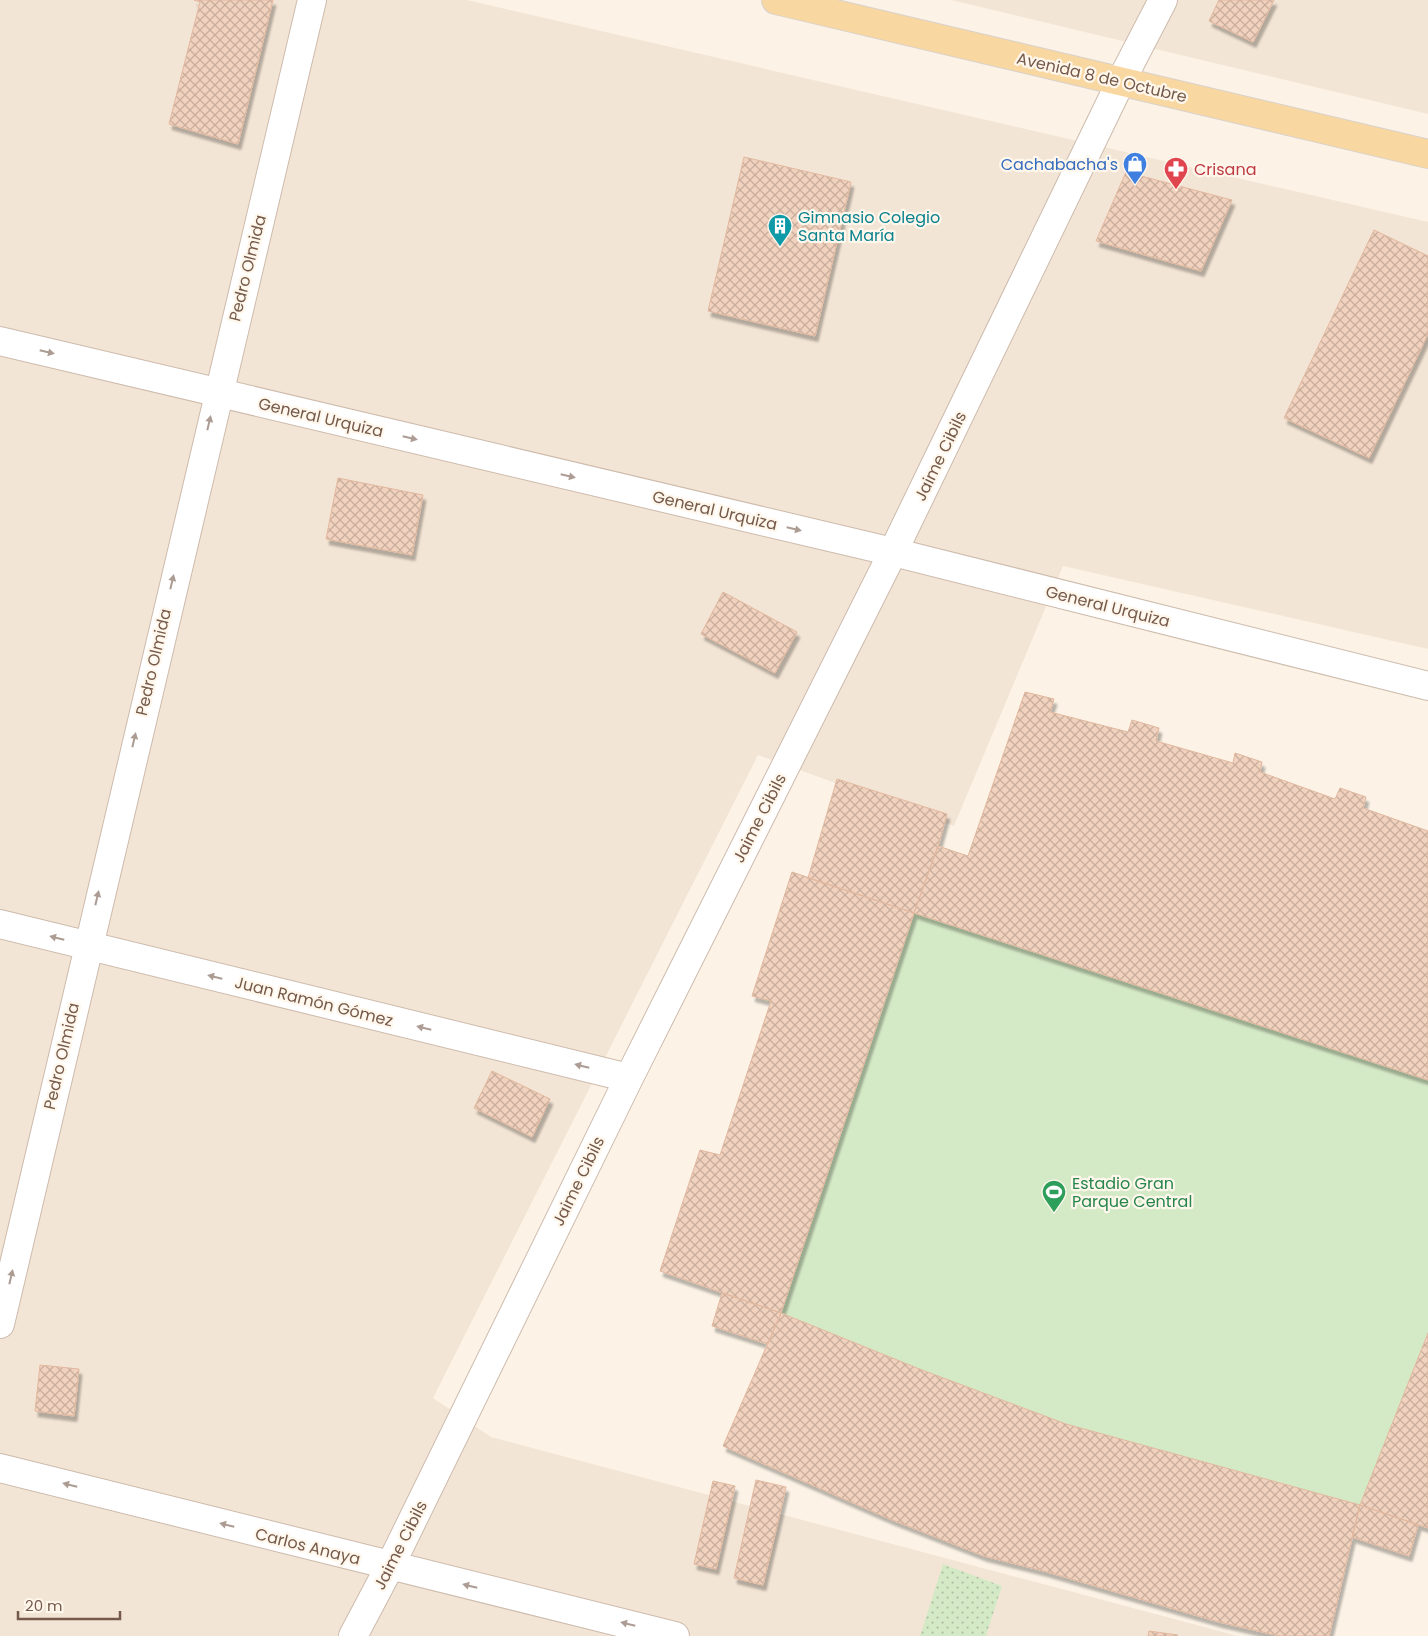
<svg xmlns="http://www.w3.org/2000/svg" width="1428" height="1636" viewBox="0 0 1428 1636" font-family="Poppins,sans-serif">
<style>
.residential{fill:#f3e5d5}
.green{fill:#d4e9c5}
.park{fill:url(#park-dots)}
.building{fill:url(#building-cross-hatch);stroke:#e3b89f;filter:url(#shadow)}
.lines{fill:none;stroke-linecap:round;stroke-linejoin:round}
.minor-casing{stroke:#cdbbad;stroke-width:30}
.tertiary-casing{stroke:#cdbbad;stroke-width:30}
.primary-casing{stroke:#d8d1cd;stroke-width:30}
.minor{stroke:#fff;stroke-width:28}
.tertiary{stroke:#fff;stroke-width:28}
.primary{stroke:#f9d7a0;stroke-width:28}
.oneway{fill:#ac9c93}
.labels{text-anchor:middle;stroke-width:4.5;stroke-linejoin:round;paint-order:stroke}
.street-label{font-size:16px;fill:#755a4b;stroke:#fff7ec}
.shop-label{font-size:16px;fill:#366cbe;stroke:#fff7ec;text-anchor:end}
.health-label{font-size:16px;fill:#be3a42;stroke:#fff7ec;text-anchor:start}
.culture-label{font-size:16px;fill:#0d838f;stroke:#fff7ec;text-anchor:start}
.leisure-label{font-size:16px;fill:#27864d;stroke:#fff7ec;text-anchor:start}
</style>
<defs>
<pattern id="park-dots" width="8" height="8" patternUnits="userSpaceOnUse" patternTransform="scale(1.25)"><rect width="8" height="8" fill="#d4e9c5"/><path d="M2 2h.1M6 6h.1" fill="none" stroke="#b1c0a2" stroke-width="1.8" stroke-linecap="round"/></pattern>
<pattern id="building-cross-hatch" width="8" height="8" patternUnits="userSpaceOnUse" patternTransform="scale(1.25)"><rect width="8" height="8" fill="#f1d2be"/><path d="M0 0l8 8M0 8l8-8" fill="none" stroke="#c8ad9c"/></pattern>
<filter id="shadow"><feDropShadow dx="3" dy="5.5" stdDeviation="1" flood-color="#0004"/></filter>
</defs>
<rect width="100%" height="100%" fill="#fcf3e6"/>
<path class="residential" d="M0,0H467L1428,222V649L1063,566L954,826L758,755L433,1398L491,1437L1238,1636H0Z
M951,0H1428V114L1235,68Z"/>
<path class="green" d="M1025,692L1054,699L1050,712L1128,732L1132,720L1156,741L1260,772L1335,799L1340,788L1366,797L1363,808L1428,831V1528L1418,1525L1409,1556L1352,1537L1044,1571L984,1556L890,1519L768,1344L712,1326L722,1293L720,1155L771,1002L752,996L792,872L914,912L938,846L968,856Z"/>
<path class="park" d="M943,1564L1002,1586L986,1636H920Z"/>
<path class="building" d="M194,0H273L238,144L169,124L200,2Z
M1219,0H1274L1253,42L1209,21Z
M744,157L851,182L815,336L708,311Z
M1126,172L1232,200L1201,271L1096,241Z
M1374,230L1428,256V334L1369,458L1284,418Z
M338,478L423,495L412,555L326,539Z
M723,592L797,632L775,673L701,634Z
M1025,692L1054,699L1050,712L1128,732L1132,720L1159,728L1156,741L1233,763L1235,753L1262,762L1260,772L1335,799L1340,788L1366,797L1363,808L1428,831V1080L914,913L938,846L968,856Z
M837,779L947,814L938,846L914,913L808,878Z
M792,872L914,913L781,1313L660,1271L700,1150L720,1155L771,1001L752,996Z
M492,1071L550,1099L532,1137L474,1108Z
M722,1293L781,1313L768,1344L712,1326Z
M781,1313L922,1370L1066,1424L1360,1505L1329,1636H1280L1219,1622L1044,1571L984,1556L890,1519L723,1446Z
M1428,1333V1528L1360,1505Z
M40,1365L79,1369L74,1416L35,1411Z
M756,1480L786,1487L763,1585L734,1578Z
M713,1481L735,1486L716,1569L694,1564Z
M1360,1505L1418,1525L1409,1556L1352,1537Z
M1149,1631L1178,1635L1177,1636H1148Z"/>
<g class="lines">
<defs>
<path id="minor" d="M0,924L629,1078
M0,1324C100,882 205,441 312,0
M0,1468L675,1636
M353,1636L390,1566L629,1078L893,552L1121,81L1163,0"/>
<path id="tertiary" d="M0,341L893,552L1428,686"/>
<path id="primary" d="M776,0L1428,154"/>
</defs>
<use href="#minor" class="minor-casing"/>
<use href="#tertiary" class="tertiary-casing"/>
<use href="#primary" class="primary-casing"/>
<use href="#minor" class="minor"/>
<use href="#tertiary" class="tertiary"/>
<use href="#primary" class="primary"/>
</g>
<defs><path id="oneway-solid" d="M-6-.8H1V-3.2L6.5 0L1 3.2V.8H-6Z" transform="scale(1.25)"/></defs>
<g class="oneway">
<use href="#oneway-solid" transform="translate(47 352) rotate(13)"/>
<use href="#oneway-solid" transform="translate(209 423) rotate(-77)"/>
<use href="#oneway-solid" transform="translate(410 438) rotate(13)"/>
<use href="#oneway-solid" transform="translate(568 476) rotate(13)"/>
<use href="#oneway-solid" transform="translate(794 529) rotate(13)"/>
<use href="#oneway-solid" transform="translate(172 582) rotate(-77)"/>
<use href="#oneway-solid" transform="translate(134 740) rotate(-77)"/>
<use href="#oneway-solid" transform="translate(97 898) rotate(-77)"/>
<use href="#oneway-solid" transform="translate(57 938) rotate(-166)"/>
<use href="#oneway-solid" transform="translate(215 977) rotate(-166)"/>
<use href="#oneway-solid" transform="translate(424 1028) rotate(-166)"/>
<use href="#oneway-solid" transform="translate(582 1066) rotate(-166)"/>
<use href="#oneway-solid" transform="translate(11 1277) rotate(-77)"/>
<use href="#oneway-solid" transform="translate(70 1485) rotate(-166)"/>
<use href="#oneway-solid" transform="translate(227 1525) rotate(-166)"/>
<use href="#oneway-solid" transform="translate(470 1586) rotate(-166)"/>
<use href="#oneway-solid" transform="translate(628 1624) rotate(-166)"/>
</g>
<defs>
<symbol id="shop-pin" viewBox="-11 -11 22 30"><path d="M0 17L-7.5 6A9.5 9.5 0 1 1 7.5 6Z" fill="#3f7fe0" stroke="#fff7ec"/><path d="M-5-2.5h2.3a2.7 3.5 0 0 1 5.4 0H5L5.5 6h-11ZM-1.5-2.5h3a1.5 2.3 0 0 0-3 0Z" fill="#fff"/></symbol>
<symbol id="pharmacy-pin" viewBox="-11 -11 22 30"><path d="M0 17L-7.5 6A9.5 9.5 0 1 1 7.5 6Z" fill="#e0444e" stroke="#fff7ec"/><path d="M-2-6h4v4h4v4h-4v4h-4v-4h-4v-4h4Z" fill="#fff"/></symbol>
<symbol id="building-pin" viewBox="-11 -11 22 30"><path d="M0 17L-7.5 6A9.5 9.5 0 1 1 7.5 6Z" fill="#0f9aa8" stroke="#fff7ec"/><path d="M-4-6H4V6H1V3H-1V6H-4ZM-2.5-4.3h1.7v1.8h-1.7ZM.8-4.3h1.7v1.8H.8ZM-2.5-1h1.7V.8h-1.7ZM.8-1h1.7V.8H.8Z" fill="#fff"/></symbol>
<symbol id="stadium-pin" viewBox="-11 -11 22 30"><path d="M0 17L-7.5 6A9.5 9.5 0 1 1 7.5 6Z" fill="#2e9e5b" stroke="#fff7ec"/><path d="M0-5a6.5 5 0 1 0 0 10a6.5 5 0 1 0 0-10ZM-3.5-1.8h7v3.6h-7Z" fill="#fff"/></symbol>
</defs>
<g fill-rule="evenodd">
<use href="#shop-pin" x="1121" y="150" width="28" height="38"/>
<use href="#pharmacy-pin" x="1162" y="155" width="28" height="38"/>
<use href="#building-pin" x="766" y="212" width="28" height="38"/>
<use href="#stadium-pin" x="1040" y="1178" width="28" height="38"/>
</g>
<g class="labels">
<g class="street-label">
<text transform="translate(1102 77) rotate(13)" y="6">Avenida 8 de Octubre</text>
<text transform="translate(247 268) rotate(-76)" y="6">Pedro Olmida</text>
<text transform="translate(321 417) rotate(13)" y="6">General Urquiza</text>
<text transform="translate(940 456) rotate(-64)" y="6">Jaime Cibils</text>
<text transform="translate(715 510) rotate(13)" y="6">General Urquiza</text>
<text transform="translate(1108 606) rotate(14)" y="6">General Urquiza</text>
<text transform="translate(153 662) rotate(-77)" y="6">Pedro Olmida</text>
<text transform="translate(759 818) rotate(-63)" y="6">Jaime Cibils</text>
<text transform="translate(314 1001) rotate(14)" y="6">Juan Ramón Gómez</text>
<text transform="translate(61 1056) rotate(-77)" y="6">Pedro Olmida</text>
<text transform="translate(578 1181) rotate(-64)" y="6">Jaime Cibils</text>
<text transform="translate(400 1545) rotate(-63)" y="6">Jaime Cibils</text>
<text transform="translate(308 1546) rotate(14)" y="6">Carlos Anaya</text>
</g>
<g class="shop-label">
<text x="1118" y="170">Cachabacha's</text>
</g>
<g class="health-label">
<text x="1194" y="175">Crisana</text>
</g>
<g class="culture-label">
<text x="798" y="223">Gimnasio Colegio<tspan x="798" dy="18">Santa María</tspan></text>
</g>
<g class="leisure-label">
<text x="1072" y="1189">Estadio Gran<tspan x="1072" dy="18">Parque Central</tspan></text>
</g>
</g>
<path d="M18 1611v8h102v-8" fill="none" stroke="#755a4b" stroke-width="2.5"/>
<text x="25" y="1611" font-size="15" fill="#755a4b" stroke="#fff7ec" stroke-width="4" paint-order="stroke">20 m</text>
</svg>
